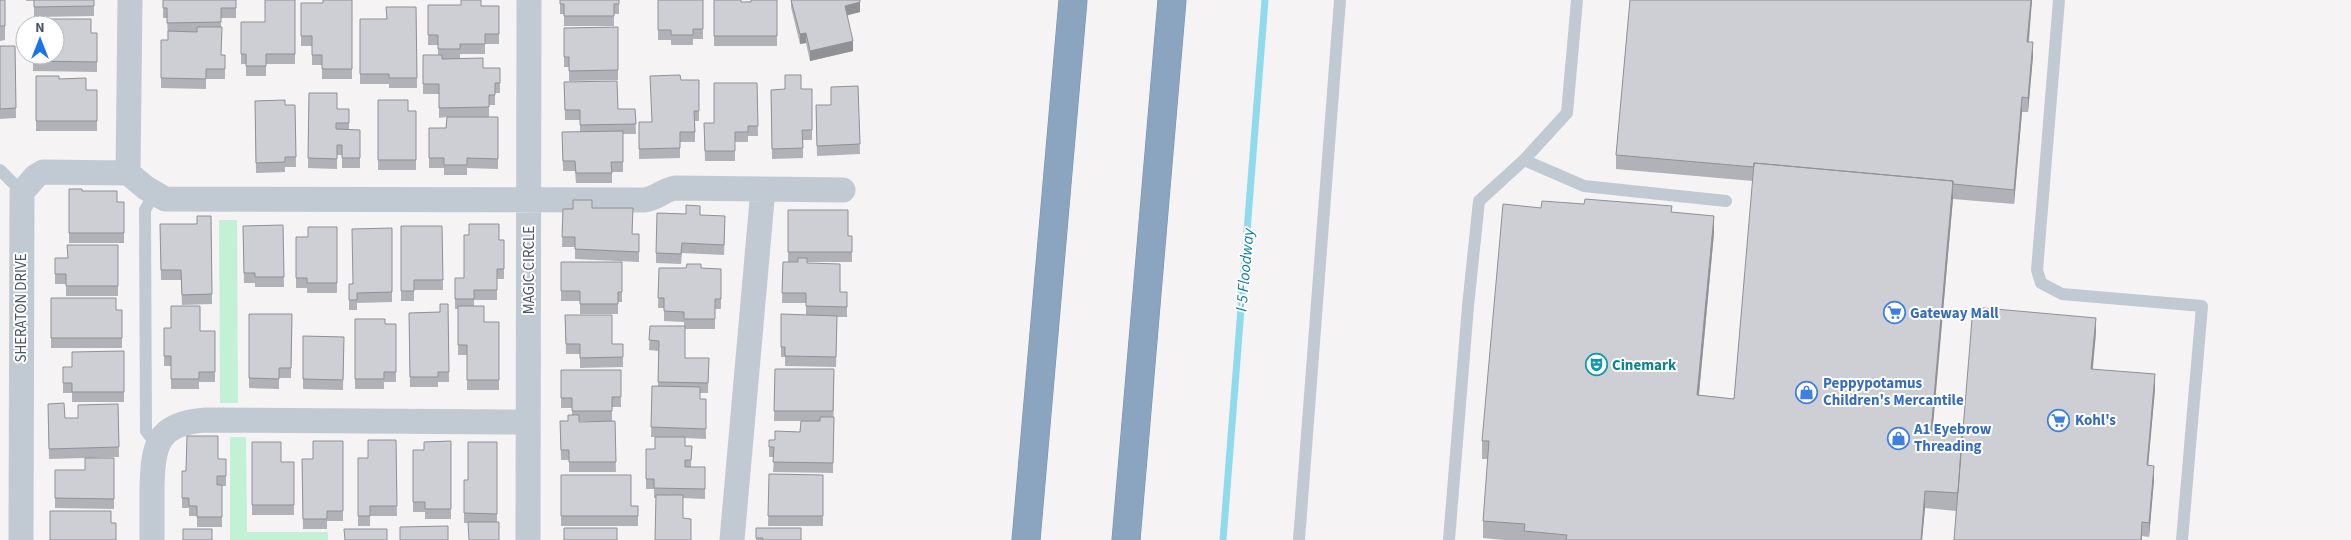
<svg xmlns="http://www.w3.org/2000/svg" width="2351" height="540" viewBox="0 0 2351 540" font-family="'Source Sans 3',sans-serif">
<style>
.green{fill:#c3f1d5}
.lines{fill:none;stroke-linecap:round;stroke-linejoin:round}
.stream{stroke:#90daee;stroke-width:7}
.motorway-casing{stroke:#7690ad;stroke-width:29}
.service{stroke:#c1cad2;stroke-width:12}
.minor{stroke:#c1cad2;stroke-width:25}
.motorway{stroke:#8ba5c1;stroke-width:28}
.wall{fill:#b0b2b7}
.shaded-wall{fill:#909195}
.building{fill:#cdcfd5;stroke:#909195}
.labels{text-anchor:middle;stroke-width:4;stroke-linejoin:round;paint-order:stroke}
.street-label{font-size:15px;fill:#4a5661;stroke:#fff}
.shop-label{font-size:15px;font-weight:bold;fill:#366cbe;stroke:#fff;text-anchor:start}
.culture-label{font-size:15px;font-weight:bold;fill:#0d838f;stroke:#fff;text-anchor:start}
.water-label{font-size:16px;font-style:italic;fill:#0c7c9b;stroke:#fff}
</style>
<rect width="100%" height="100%" fill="#f5f3f3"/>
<path class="green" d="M219,220H237L238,403H220Z
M230,437H246L247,532H328V540H230Z"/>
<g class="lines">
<path class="stream" d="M1223,540L1265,0"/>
<defs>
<path id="motorway" d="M1026,540L1073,0
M1126,540L1172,0"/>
</defs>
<use href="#motorway" class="motorway-casing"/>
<path class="service" d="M2059,0L2037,270L2041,283L2062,294L2202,306L2182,540
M1524,160L1584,186L1726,201
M0,170L22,192
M154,194L145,210L146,431L157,445
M1299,540L1340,0
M1449,540L1468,306L1479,201L1524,160L1567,113L1577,0"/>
<path class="minor" d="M130,0L128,173L146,188L165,199L644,200C656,199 663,190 675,188L763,189L732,540
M763,189L843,190
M21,540L22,192L36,176L43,172L128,173
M152,540C152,523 152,506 152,489C153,446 156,423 206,420L528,422
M528,540L529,0"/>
<use href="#motorway" class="motorway"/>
</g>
<path class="wall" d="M0,0H5V40L0,41Z
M26,0H94V16L34,17V1H26Z
M163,0H236V18H221V55H225V79H206V89L161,88V40H168L167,18H163Z
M295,0V64H266V76H246V64H241V22H265Z
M352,0V79H322V65H312V46H301V3H323Z
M560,0H619V14H614V26H564V14H560Z
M658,0H703V39H693V45H671V40H658Z
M714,0L741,2L777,0V46H714Z
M791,0H860V12L847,15L853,51L810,61L806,43L800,44L791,7Z
M1630,0H2032L2029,42L2033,56L2028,112H2022L2014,204L1953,199L1932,431L1962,434L2096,332L2093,369L2155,389L2148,465L2154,480L2149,537L2142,536V540H1954L1956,511L1925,508L1922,540H1504L1483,538V521L1488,459H1482V441L1541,208L1672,212L1714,233L1699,395L1734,399L1753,181L1616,169V155Z
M428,5L499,6V44H485V54H460V58L483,68H500V93H495V105H489V117H498V169L467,168V175H444V168H429V128H446L447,117L439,118V94H423V55H438V45H428Z
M416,7L417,88H389V84H360V19H386Z
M618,27V80L569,81V67H564V28Z
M91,33H97V72L33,71V55Z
M0,46H15L16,118L0,119Z
M36,76L59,79L86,90H97V131H36Z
M681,80H699V121H695V142H680V158L639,159V122H651Z
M564,82L618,109H635L636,134H623V172H612V183H576L575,171H563L562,132H580V120H565Z
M757,83L758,136H748V142H735V161H705L704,123H714Z
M858,86L860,154L817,156L816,105H831Z
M812,89V140H803V158L772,159L771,90Z
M309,93L337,109H349V130H360V168H342V155H337V169L308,168Z
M378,100L408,111H416V170H378Z
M255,101L285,105H295L296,167H285V172L256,173Z
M69,189L82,191L117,202H124V243H69Z
M592,208L633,234H639V262L575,259V247H562L563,209Z
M788,210L848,236H852V262H807L840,292H847V317H837L836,367L785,366V357H781V314L806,315V303H782L783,262H788Z
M700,215L725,226L724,255L682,253L681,264L656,263V253Z
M211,216L212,304L182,305L181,280H161L160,224H197Z
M283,225L284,287H255V283H244L243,226Z
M401,226H442L443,290H414V301H401Z
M337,227V293H307V288H296V237H308Z
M392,228V302L357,303V310H349V284H352Z
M499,240H504V279H497V300H474V306L484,322H499V390H467V355H458V309H455V278H464Z
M118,245V296H66V284H55V258H68Z
M561,262H622V302H618V314H580V301H561Z
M659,268L721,269V309H715V329H685V358H709L708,393H700V399H706V439L685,438V446H692L691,467H705V499L683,498V518L691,540L656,498H654V489H646V449H655V437H651L652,386H658V351L649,350L650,326H684V322L664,321V308H658Z
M51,298L116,310H122V348H51Z
M448,304L449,382H438V387H410L409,313L440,312Z
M249,314H292L291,378H279V389L249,388Z
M565,315L612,344H623V367L580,368V354H566Z
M355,319L385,324H396V382H384V389H355Z
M200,331H215V382H199V389H171V366H164V338Z
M303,336L344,337L343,390L303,389Z
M124,351V402H72V393H63V367H72Z
M775,369H834L833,473L773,472L774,457H769V440H775L800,432L801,421H774Z
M561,370H621V407H612V421H579V422L615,421L616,472H569V460H561L560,421H568L572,415V408H561Z
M48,404L65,418H78L118,404L119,457L89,458H114V509L55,508V470H85V458L49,459Z
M396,440L397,516H370V526H358V458H368Z
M343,441V521H327V529H303L302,459H313Z
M451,441V519H425V512H413V450H424Z
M252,442L281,462H294V515H252Z
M497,442V522L464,523V480H468Z
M218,459H226V486H222V527H197V516H189V508H182V471H186Z
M769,474L823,475V526H768Z
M561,475L631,506H638V526H561Z
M756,528L801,540H756Z"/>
<path class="shaded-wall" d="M2031,0H2032L2027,56V42Z
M860,2V12L845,16V6Z
M806,33V43L800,44V34Z
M853,41V51L810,61V51Z
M2033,42V56L2028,112V98Z
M2022,97V112L2014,204V190Z
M1953,181V198L1931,449V431Z
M1714,216V233L1697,413V395Z
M2096,318V332L2091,383V369Z
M2155,374V389L2147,479V465Z
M2154,466V480L2149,537V523Z
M1925,491V508L1922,540H1921Z
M2142,522V540H2141Z"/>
<path class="building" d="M0,0H5V26H0Z
M34,0H94V6L34,7Z
M163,0H236V8H221V22L167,23V8H163Z
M265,0H295V54H266V66H246V54H241V22H265Z
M323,0H352V69H322V55H312V36H301V3H323Z
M461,0H481V6H499V34H485V44H460V49H438V35H428V5H461Z
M560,0H619V4H614V16H564V4H560Z
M658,0H703V29H693V35H671V30H658Z
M714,0H741V2H751V0H777V36H714Z
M791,0H860V2L845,6L853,41L810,51L806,33L800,34Z
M1630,0H2031L2027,42H2033L2028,98L2022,97L2014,190L1953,184V181L1754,163V167L1616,155Z
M386,7H416L417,78H389V74H360V19H387Z
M33,19H91V33H97V62L33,61V55H55V25H33Z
M197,27H222L221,55H225V69H206V79L161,78V40H168V31L197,32Z
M618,27V70L569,71V57H564V28Z
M0,46H15L16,108L0,109Z
M423,55H442V59L483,58V68H500V83H495V95H489V107L439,108V84H423Z
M680,75L681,80H699V111H694L695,132H680V148L639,149V122H652L650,76Z
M785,75H801V89H812V130H802L803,148L772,149L771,90L785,89Z
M36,76H59V79L86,78V90H97V121H36Z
M617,81L618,109H635L636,124L580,125V110H565L564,82Z
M714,83H757L758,126H748V132H735V151H705L704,123H714Z
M858,86L860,144L817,146L816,105H831V87Z
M309,93H337V109H349V123H336V129L360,130V158H342V145H337V159L308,158Z
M285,100V105H295L296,157H285V162L256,163L255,101Z
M378,100H408V111H416V160H378Z
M447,117H498V159L467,158V165H444V158H429V128H446Z
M623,131V162H611L612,173H576L575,161H563L562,132Z
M1754,163L1953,181L1931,431L1962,434L1958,493L1925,491L1921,540H1566L1567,535L1524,531L1525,524L1483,521L1489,441H1482L1503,204L1541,208L1542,201L1584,204L1585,199L1672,206L1671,212L1714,216L1697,395L1734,399Z
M69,189H82V191H117V202H124V233H69Z
M573,200H592V208H633L632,234H639V252L575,249V237H562L563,209H573Z
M686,205L700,206V215L725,216L724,245L682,243L681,254L656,253L657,213L686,214Z
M788,210H848V236H852V252H788Z
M197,216H211L212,294L182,295L181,270H161L160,224H197Z
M469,224H499V240H504V269H497V290H474V299H455V278H464V235H469Z
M283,225L284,277H255V273H244L243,226Z
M401,226H442L443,280H414V291H401Z
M308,227H337V283H307V278H296V237H308Z
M392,228V292L357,293V300H349V284H353L352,229Z
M67,245H118V286H66V274H55V258H68Z
M798,258H807V263L840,264V292H847V307L806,306V293H782L783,262H798Z
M561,262H622V292H618V304H580V291H561Z
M687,264H701V268L721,269V299H715V319H684V312L664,311V298H658L659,268H686Z
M51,298H116V310H122V338H51Z
M440,304H448L449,372H438V377H410L409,313L440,312Z
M171,306H200V331H215V372H199V379H171V356H164V328H171Z
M458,306H484V322H499V380H467V345H458Z
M1973,307L2096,318L2091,369L2155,374L2147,465L2154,466L2149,523L2142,522L2141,540H1954Z
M249,314H292L291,368H279V379L249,378Z
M781,314L837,316L836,357L785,356V347H781Z
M565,315H612V344H623V357L580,358V344H566Z
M355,319H385V324H396V372H384V379H355Z
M650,326H685V358H709L708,383L658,382L659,341L649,340Z
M303,336L344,337L343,380L303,379Z
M124,351V392H72V383H63V367H72V352Z
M775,369H834L833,411H774Z
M561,370H621V397H612V411H572V398H561Z
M652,386L700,387V399H706V429L651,427Z
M64,403L65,418H78V405L118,404L119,447L49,449L48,404Z
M568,415H579V422L615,421L616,462H569V450H561L560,421H568Z
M820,417H834L833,463L773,462L774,447H769V440H775V431L800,432L801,421H820Z
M187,436H218V459H226V476H217V485H222V517H197V506H189V498H182V471H186Z
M655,437H685V446H692L691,460H685V467H705V489L654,488V479H646V449H655Z
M368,440H396L397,506H370V516H358V458H368Z
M313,441H343V511H327V519H303L302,459H313Z
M451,441V509H425V502H413V450H424V442Z
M252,442H281V462H294V505H252Z
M468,442H497V514L464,513V480H468Z
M85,458H114V499L55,498V470H85Z
M769,474L823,475V516H768Z
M561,475H631V506H638V516H561Z
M656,495H683V518L691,519V540H655Z
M50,511H111V523H116V540H50Z
M468,522H499V540H469Z
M448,526V540H400V527Z
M564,528H617V540H564Z
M756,528H801V540H763V538H756Z
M183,529H212V540H183Z
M344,529H387V540H345Z"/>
<defs>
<symbol id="supermarket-ring" viewBox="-11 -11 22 22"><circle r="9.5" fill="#fff" stroke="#3f7fe0" stroke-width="1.5"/><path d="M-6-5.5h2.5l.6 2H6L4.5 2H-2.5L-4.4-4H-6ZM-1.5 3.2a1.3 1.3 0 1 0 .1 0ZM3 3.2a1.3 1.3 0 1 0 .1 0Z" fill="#3f7fe0"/></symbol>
<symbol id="theatre-ring" viewBox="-11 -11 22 22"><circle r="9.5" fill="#fff" stroke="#0f9aa8" stroke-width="1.5"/><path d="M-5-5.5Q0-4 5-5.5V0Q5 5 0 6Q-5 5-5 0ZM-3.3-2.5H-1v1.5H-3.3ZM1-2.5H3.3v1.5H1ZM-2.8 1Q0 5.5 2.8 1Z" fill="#0f9aa8"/></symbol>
<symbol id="shop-ring" viewBox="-11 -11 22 22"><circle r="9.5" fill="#fff" stroke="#3f7fe0" stroke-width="1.5"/><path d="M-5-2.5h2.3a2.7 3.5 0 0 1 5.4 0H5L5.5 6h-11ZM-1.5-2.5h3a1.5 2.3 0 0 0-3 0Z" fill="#3f7fe0"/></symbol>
</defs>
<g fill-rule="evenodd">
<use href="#supermarket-ring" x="1882" y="300" width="25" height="25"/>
<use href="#theatre-ring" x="1584" y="352" width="25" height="25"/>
<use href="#shop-ring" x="1794" y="380" width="25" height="25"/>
<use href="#supermarket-ring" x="2046" y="408" width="25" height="25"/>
<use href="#shop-ring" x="1886" y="426" width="25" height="25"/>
</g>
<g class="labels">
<g class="street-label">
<text transform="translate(529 270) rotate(-90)" y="5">MAGIC CIRCLE</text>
<text transform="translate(21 308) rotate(-90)" y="5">SHERATON DRIVE</text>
</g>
<g class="shop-label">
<text x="1910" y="318">Gateway Mall</text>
<text x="1823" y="388">Peppypotamus<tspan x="1823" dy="17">Children's Mercantile</tspan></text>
<text x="2075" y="425">Kohl's</text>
<text x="1914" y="434">A1 Eyebrow<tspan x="1914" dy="17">Threading</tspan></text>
</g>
<g class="culture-label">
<text x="1612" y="370">Cinemark</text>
</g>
<g class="water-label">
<text transform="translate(1244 270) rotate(-85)" y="6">I-5 Floodway</text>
</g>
</g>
<g transform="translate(40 40)"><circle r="24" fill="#ffffff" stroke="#b7bbc0"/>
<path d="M0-4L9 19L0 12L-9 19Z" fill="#1a73e8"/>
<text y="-8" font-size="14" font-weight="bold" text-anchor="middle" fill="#4a5661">N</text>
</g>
</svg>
